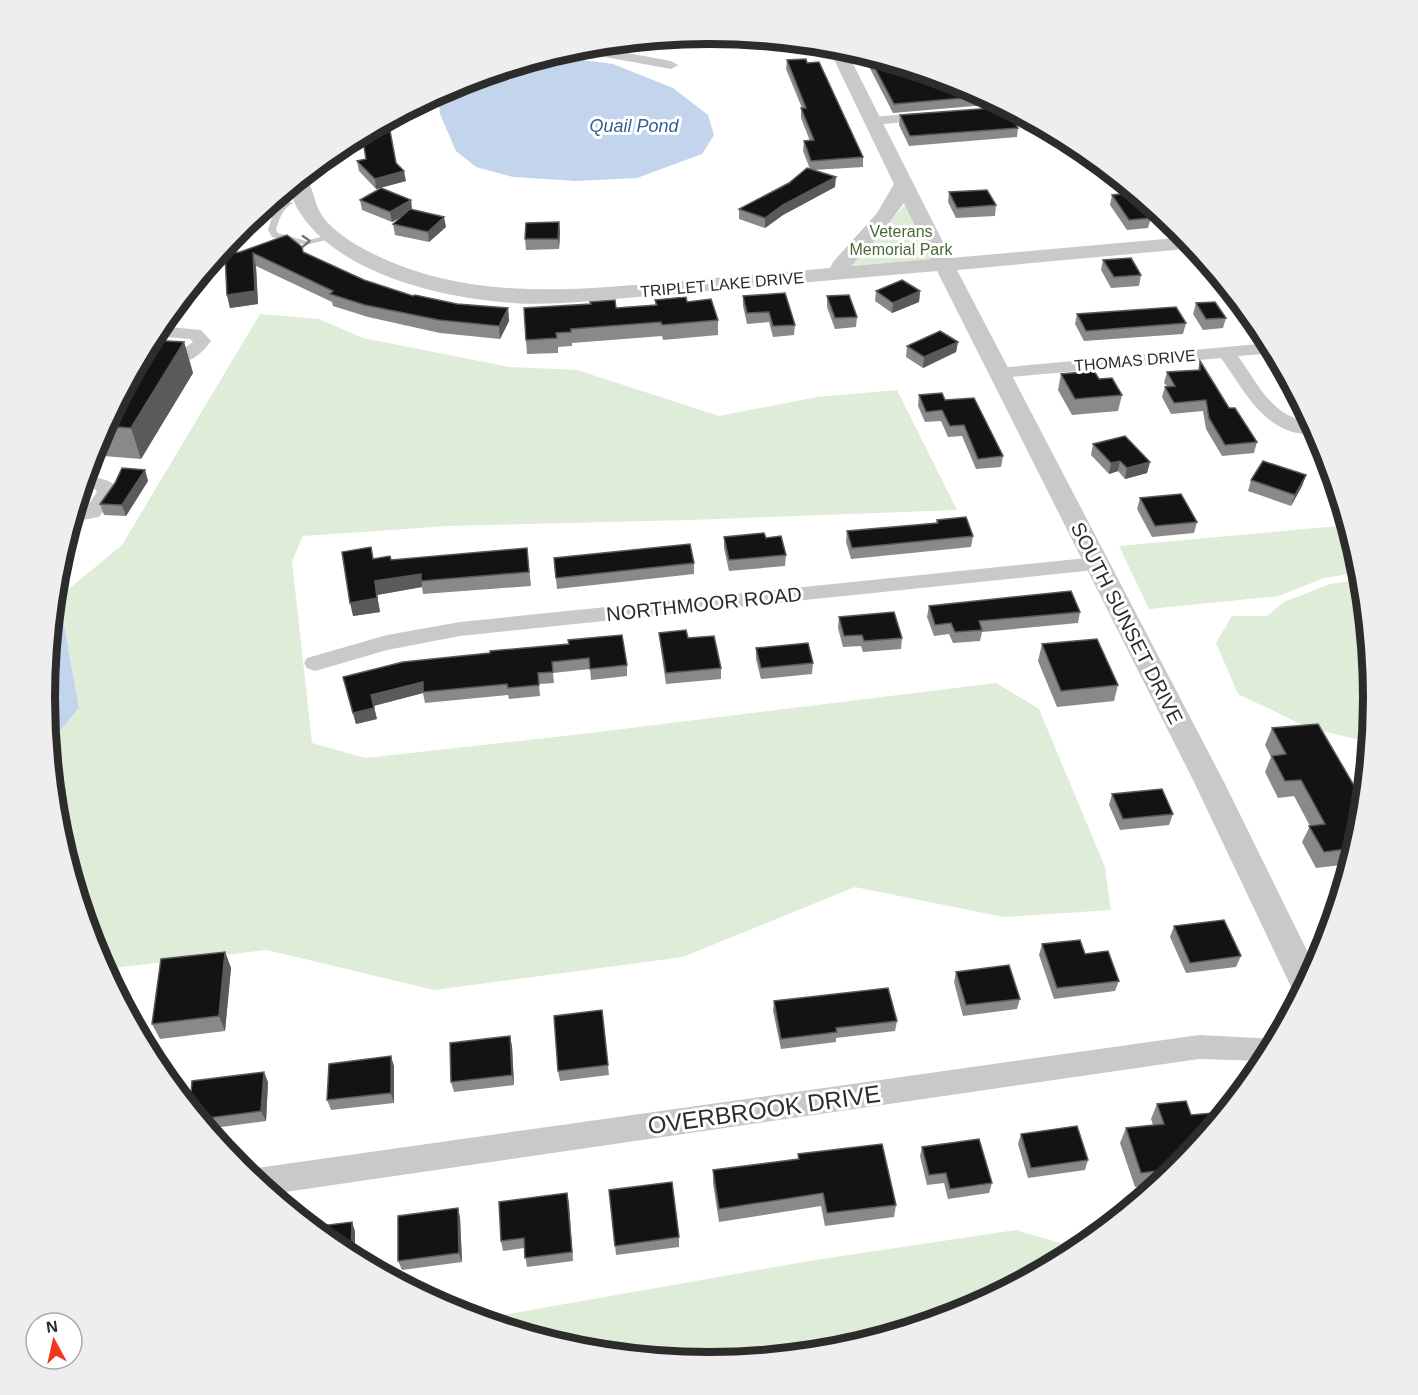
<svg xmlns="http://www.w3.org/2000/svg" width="1418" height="1395" viewBox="0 0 1418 1395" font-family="Arial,sans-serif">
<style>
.green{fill:#dfecd8}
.water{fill:#c3d5ed}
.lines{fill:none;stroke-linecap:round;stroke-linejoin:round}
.service{fill:#c9c9c9;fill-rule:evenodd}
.minor{fill:#c9c9c9;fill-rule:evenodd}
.tertiary{fill:#c9c9c9;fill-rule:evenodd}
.wall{fill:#898989}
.shaded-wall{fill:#5a5a5a}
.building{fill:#131313;stroke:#5a5a5a;stroke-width:1.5}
.oneway{stroke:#737373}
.labels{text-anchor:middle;stroke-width:6;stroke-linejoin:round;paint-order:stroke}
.far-park-label{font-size:16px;fill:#466b37;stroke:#fff}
.far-street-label{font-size:16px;fill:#2c2c2c;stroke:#fff}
.far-water-label{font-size:18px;font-style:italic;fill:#355e94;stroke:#fff}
.street-label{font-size:20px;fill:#2c2c2c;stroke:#fff}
.near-street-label{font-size:24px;fill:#2c2c2c;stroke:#fff}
.rim{fill:none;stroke:#2c2c2c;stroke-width:8}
</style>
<rect width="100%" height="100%" fill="#fff"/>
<path class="green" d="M906,204L933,259L849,266Z
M260,314L319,319L363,338L510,367L577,370L719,416L817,397L897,390L957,510L689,520L448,526L303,536L292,561L312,743L365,758L582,734L996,683L1039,709L1105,867L1111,910L1004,917L855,887L683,957L434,990L267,950L104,969L95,951L57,827L49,741L52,740L79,708L59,597L122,545Z
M1348,525L1361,572L1324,578L1279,596L1149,609L1119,546Z
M1362,579L1373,698L1369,742L1309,728L1238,694L1216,643L1232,616H1267L1284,602L1330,584Z
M1016,1230L1080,1249L963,1312L838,1349L709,1362L579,1349L480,1319L815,1260Z"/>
<path class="water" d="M568,58L613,64L673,88L708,115L714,135L702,154L637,178L576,181L513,177L476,167L456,151L440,114L438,96L455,83L537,59Z
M55,595L59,597L79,708L52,740L49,741L45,697Z"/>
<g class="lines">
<path class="service" d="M286,201L293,203C282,209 279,219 276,230L278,233L306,241L331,234L335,236L334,238L306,245L272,237L268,230L273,214L280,206H266L271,202Z
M214,259L215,261L191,299H185L184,297Z"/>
<path class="minor" d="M583,45L671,61L678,65L671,69L566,50Z
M838,48L861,53L856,55H833L831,52L833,49Z
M1006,106L1018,113L979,117L972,113L979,109Z
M931,112L938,116L936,119L873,125L866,121L873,117Z
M158,326L201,330L211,341C191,369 170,366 139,361L144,351L178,353L193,342L190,339L153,336Z
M1269,343L1275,353L1238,356C1260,387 1272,417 1312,423L1318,434C1267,439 1246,393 1221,358L998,378L992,377L989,373L992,369L998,368Z
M85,476C97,478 110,478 118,489L117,493L99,517L71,522L75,509L86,508L97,492L95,489L82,488Z
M1097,557L1104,559L1107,564L1104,569L460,636L387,650L315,671L307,668L304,663L307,658L387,635L460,622Z
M1199,1035L1276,1039L1265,1061L1199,1059L271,1194L246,1173L257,1168Z"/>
<path class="tertiary" d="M827,45L845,48L951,258L1187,237L1196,248L957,270L1225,784L1315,967L1300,995L1294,993L1195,784L937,271L591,301C565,303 539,305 513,303C442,298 335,274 297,208C293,201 292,193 290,186L305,176C316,192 313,208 329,224C347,242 372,254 396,264C485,299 577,290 670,282C723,277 777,273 830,268L833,262L877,213L894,184ZM904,203L931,259L851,266L883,231Z"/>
</g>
<path class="wall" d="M862,53L964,84L997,102V104L893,113Z
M787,60L807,63L863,157V167L814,170L835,187L783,215L765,228L739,219V209L789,183L810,169L803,151L804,141H810L801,118V108H802L786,69Z
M900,115L1018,128L1017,137L909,146L899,125Z
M378,125L374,132L396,163L406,181L376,189L359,171L357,161L366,159L362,136H357Z
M949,192L996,205L995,216L956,218L948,202Z
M1112,195L1151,218L1148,228L1127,230L1110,205Z
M360,200H411L412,210L446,227L429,242L395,235L393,224L403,216L392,222L362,210Z
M559,222L560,232L559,249L526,250L525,239Z
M303,252L364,280L413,296L457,304L508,308L509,321L500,339L440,333L368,317L333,306L332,302L256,266L258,304L230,308L227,295L225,254Z
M1103,260L1141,275L1139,286L1111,288L1101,270Z
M876,291H920L919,302L892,313L875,301Z
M743,296L795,325L794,335L773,337L769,322L747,324L743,306Z
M827,296L857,317L856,327L835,329L827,307Z
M655,300L687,302L718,320V335L663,340L662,336L572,343V346L558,347V353L527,354L526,340L616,308L655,305Z
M1196,303L1226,318L1223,328L1203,330L1193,314Z
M1077,314L1186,323L1183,334L1084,341L1075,324Z
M150,340L184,342L193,373L141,459L91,455L95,443Z
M958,342L956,352L923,368L906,357L907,346Z
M1200,361L1229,408L1257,442L1254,453L1222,456L1206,429L1203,411L1171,414L1162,397L1165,387L1167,386L1164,383L1167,372L1198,370Z
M1061,374L1099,379L1122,395L1118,411L1072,415L1058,390Z
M919,395L945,400L1003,456L1001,467L976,469L962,436L948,437L941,421L925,422L918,406Z
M1093,444L1150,462L1147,473L1125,479L1118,471L1109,474L1091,455Z
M145,470L148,481L126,516L104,515L100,504Z
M1306,475L1302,486L1291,506L1248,491L1251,480Z
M1140,498L1197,522L1194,533L1152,537L1137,509Z
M937,520L973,536L971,547L851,559L846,542L847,531L936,523Z
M724,537L766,538L786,555L785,566L729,571L724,548Z
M527,548L531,586L423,594L422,587L377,595L380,612L353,616L374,559L391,560Z
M554,558L694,563V574L557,589Z
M929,606L1080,612L1078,623L982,632L980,641L953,643L949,634L934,636L927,617Z
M839,617L902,638L901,649L863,652L861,646L843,647L838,628Z
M659,633L688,638L721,668V679L666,684L660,644Z
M569,644L627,665V676L591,680L590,669L553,673L554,683L539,684L540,696L509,699L508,695L425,703L423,693L374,706L377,719L356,724L343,677L490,653Z
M1042,644L1118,685L1114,701L1057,707L1038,661Z
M756,648L813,663L812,674L761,679L756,659Z
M1272,728L1361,827L1350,864L1316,868L1302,842L1310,826L1294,796L1278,798L1265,772L1271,757L1265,745Z
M1112,794L1173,814L1169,825L1120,830L1109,805Z
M1334,904H1337L1330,928L1326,920Z
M1174,926L1241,956L1236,967L1186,973L1170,937Z
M1042,944L1085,954L1119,981L1115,991L1054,999L1039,955Z
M225,952L231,968L225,1031L160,1039L152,1024Z
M956,972L1020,999L1017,1009L963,1016L954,982Z
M774,1001L897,1021L895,1031L836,1038V1042L781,1049L773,1011Z
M602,1010L609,1075L560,1081L558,1071Z
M512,1046L514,1085L454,1092L451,1082Z
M394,1066V1103L331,1110L327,1100Z
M268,1082L266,1121L207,1129L190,1107Z
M1157,1104L1191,1115L1179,1168L1159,1184L1135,1187L1120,1143L1126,1128L1153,1125L1151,1119Z
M1021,1134L1088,1160L1085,1170L1028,1178L1018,1144Z
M922,1147L992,1183L989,1193L948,1199L944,1183L927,1185L920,1156Z
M798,1154L896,1205L894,1217L825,1226L821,1206L719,1222L713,1183V1170L798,1159Z
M609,1190L679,1237V1247L616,1255Z
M567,1193L573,1261L527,1267L524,1248L503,1251L501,1241Z
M460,1217L462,1262L402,1270L398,1261Z"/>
<path class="shaded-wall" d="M377,125L373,136L372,128Z
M404,171L406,181L376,189L375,179Z
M836,177L835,187L783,215L765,228V218L783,205Z
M411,200L412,210L392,222L390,212Z
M444,217L446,227L429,242L428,232Z
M559,222L560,232L559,249L558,239Z
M253,253L256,266L258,304L230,308L227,295Z
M920,291L919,302L892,313L893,303Z
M508,308L509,321L500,339L499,326Z
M184,342L193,373L141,459L131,428Z
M958,342L956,352L923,368L924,357Z
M1120,461L1118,471L1109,474L1111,463Z
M1150,462L1147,473L1125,479L1127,468Z
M145,470L148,481L126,516L122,505Z
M1306,475L1302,486L1291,506L1295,495Z
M421,574L422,587L377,595L380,612L353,616L350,603L375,581Z
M423,682V693L373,706L371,695Z
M374,708L377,719L356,724L353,713Z
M225,952L231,968L225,1031L219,1016Z
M510,1036L512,1046L514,1085L512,1075Z
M391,1056L394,1066V1103L391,1093Z
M264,1072L268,1082L266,1121L261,1111Z
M567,1193L569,1203L573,1261L572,1252Z
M458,1208L460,1217L462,1262L459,1253Z
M352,1222L355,1231V1258L351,1256Z"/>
<path class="building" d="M868,55L964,84L987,96L894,104Z
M806,59L807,63L819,62L863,157L811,161L804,141L814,140L801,108H806L787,60Z
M1006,107L1018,128L910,136L900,115Z
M390,131L396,163L404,171L375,179L357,161L366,159L362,134Z
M807,168L836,177L783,205L765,218L739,209L789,183Z
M381,188L411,200L390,212L360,200Z
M987,190L996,205L957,208L949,192Z
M1133,193L1151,218L1129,220L1112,195Z
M410,209L444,217L428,232L393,224Z
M559,222L558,239H525L526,223Z
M287,235L302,247L303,252L364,280L413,296L415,295L457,304L508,308L499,326L439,320L365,305L330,294L333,291L253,253L255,291L227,295L225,254L240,252Z
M1131,258L1141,275L1114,277L1103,260Z
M902,280L920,291L893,303L876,291Z
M785,293L795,325L773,326L769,312L747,313L743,296Z
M849,295L857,317L835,318L827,296Z
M686,297L687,302L711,299L718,320L662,325L661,322L571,329V332L556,333L557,338L526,340L524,308L591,304L590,302L615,300L616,308L657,305L655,300Z
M1215,302L1226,318L1206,319L1196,303Z
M1176,307L1186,323L1086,331L1077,314Z
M940,331L958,342L924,357L907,346Z
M150,340L184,342L131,428L104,426Z
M1200,361L1229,408H1235L1257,442L1225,445L1209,418L1206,400L1174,403L1165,387L1175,386L1167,372L1200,370Z
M1094,371L1099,379L1112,378L1122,395L1075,399L1061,374Z
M942,393L945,400L974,398L1003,456L978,459L964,425L950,426L942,410L926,412L919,395Z
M1125,436L1150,462L1127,468L1120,461L1111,463L1093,444Z
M1263,461L1306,475L1295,495L1251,480Z
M122,468L145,470L122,505L100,504L115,483Z
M1181,494L1197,522L1155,526L1140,498Z
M966,517L973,536L852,548L847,531L938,523L937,520Z
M764,533L766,538L781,536L786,555L729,560L724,537Z
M690,544L694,563L556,578L554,558Z
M371,547L373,559L390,556L391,560L527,548L529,572L421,581V574L375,581L377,598L350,603L342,552Z
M1071,591L1080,612L979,621L982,630L955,632L951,623L935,625L929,606Z
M894,612L902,638L864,641L862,635L844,636L839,617Z
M686,630L688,638L714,636L721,668L666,673L659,633Z
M622,635L627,665L590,669L589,658L552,662L553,672L538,673L539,685L508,688L507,684L423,692V682L371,695L374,708L353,713L343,677L403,662L490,653V651L569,644L568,640Z
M1097,639L1118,685L1061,691L1042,644Z
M808,643L813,663L761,668L756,648Z
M1318,724L1363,801L1361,827L1354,848L1324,852L1309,826L1325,824L1301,780L1285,781L1272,756L1286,754L1272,728Z
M1162,789L1173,814L1123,819L1112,794Z
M1224,920L1241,956L1190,963L1174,926Z
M1080,940L1085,954L1108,951L1119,981L1057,988L1042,944Z
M225,952L219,1016L152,1024L161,959Z
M1009,965L1020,999L966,1005L956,972Z
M888,988L897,1021L836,1028L837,1032L781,1039L774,1001Z
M602,1010L608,1065L558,1071L554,1016Z
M510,1036L512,1075L451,1082L450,1043Z
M391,1056V1093L327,1100L329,1064Z
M264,1072L261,1111L200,1119L190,1107L192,1081Z
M1186,1101L1191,1115L1213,1113L1216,1122L1178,1168L1141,1173L1126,1128L1164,1124L1157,1104Z
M1077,1126L1088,1160L1031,1168L1021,1134Z
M979,1139L992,1183L950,1189L946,1173L929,1175L922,1147Z
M882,1144L896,1205L827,1213L823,1193L719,1209L713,1170L799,1159L798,1154Z
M672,1182L679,1237L615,1246L609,1190Z
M567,1193L572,1252L525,1258L524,1238L501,1241L499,1202Z
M458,1208L459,1253L398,1261V1216Z
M352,1222L351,1256L340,1250L312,1227Z"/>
<defs><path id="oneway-chevron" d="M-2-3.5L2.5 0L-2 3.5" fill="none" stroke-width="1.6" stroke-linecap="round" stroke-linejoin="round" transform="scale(1.5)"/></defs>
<use class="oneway" href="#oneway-chevron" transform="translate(306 241) rotate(-3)"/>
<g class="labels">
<g class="far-park-label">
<text x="901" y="237">Veterans<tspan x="901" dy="18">Memorial Park</tspan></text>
</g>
<g class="far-street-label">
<text transform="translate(722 284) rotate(-5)" y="6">TRIPLET LAKE DRIVE</text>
<text transform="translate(1135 360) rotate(-5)" y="6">THOMAS DRIVE</text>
</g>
<g class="far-water-label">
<text x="634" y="132">Quail Pond</text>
</g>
<g class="street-label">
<text transform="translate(704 604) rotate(-6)" y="7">NORTHMOOR ROAD</text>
<text transform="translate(1127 623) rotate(63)" y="7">SOUTH SUNSET DRIVE</text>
</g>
<g class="near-street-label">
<text transform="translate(764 1110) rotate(-8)" y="8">OVERBROOK DRIVE</text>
</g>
</g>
<path d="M0 0H1418V1395H0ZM55 698a654 654 0 1 1 1308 0a654 654 0 1 1-1308 0Z" fill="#eee" fill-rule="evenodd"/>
<path class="rim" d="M55 698a654 654 0 1 1 1308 0a654 654 0 1 1-1308 0Z"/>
<g transform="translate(54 1341) rotate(352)"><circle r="28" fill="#ffffff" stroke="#ababab" stroke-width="1.5"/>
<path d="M0-4.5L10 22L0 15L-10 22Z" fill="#f23720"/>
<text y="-9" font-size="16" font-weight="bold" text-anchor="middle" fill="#2c2c2c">N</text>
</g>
</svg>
